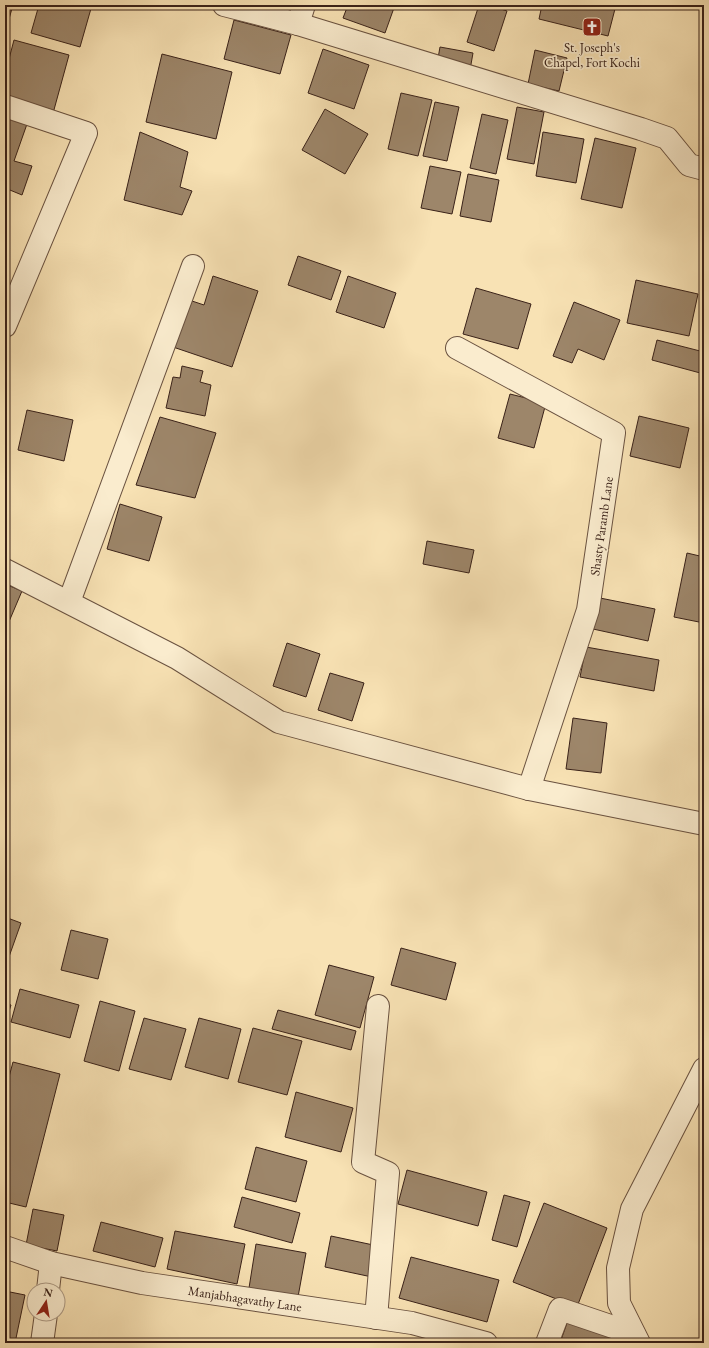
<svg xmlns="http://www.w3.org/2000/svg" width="709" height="1348" viewBox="0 0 709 1348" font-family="'EB Garamond',serif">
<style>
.building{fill:#9d866a;stroke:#3a2219}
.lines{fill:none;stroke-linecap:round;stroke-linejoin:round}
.minor-casing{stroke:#6a5240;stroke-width:24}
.minor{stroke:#faecce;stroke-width:22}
.labels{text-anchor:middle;stroke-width:3.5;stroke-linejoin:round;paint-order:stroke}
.poi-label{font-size:13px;fill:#3a2219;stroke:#faecce}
.street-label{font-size:13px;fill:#3a2219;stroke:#faecce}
</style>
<rect width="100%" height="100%" fill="#f8e2b4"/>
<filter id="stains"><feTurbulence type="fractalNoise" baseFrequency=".005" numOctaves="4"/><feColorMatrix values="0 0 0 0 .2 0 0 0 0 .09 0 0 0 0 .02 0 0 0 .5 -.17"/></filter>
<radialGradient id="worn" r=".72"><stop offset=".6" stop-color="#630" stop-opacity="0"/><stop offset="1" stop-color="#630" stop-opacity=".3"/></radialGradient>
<path class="building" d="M5,5H13L7,26L5,25Z
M39,5H92L80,47L31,33Z
M348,5H395L385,33L343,18Z
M479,5H489L507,11L494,51L467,42Z
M542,5H616L608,36L539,19Z
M234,20L291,35L280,74L224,59Z
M14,40L69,55L52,117L5,104V74Z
M440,47L473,53L470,70L437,64Z
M323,49L369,65L354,109L308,93Z
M535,50L567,58L559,91L528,84Z
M162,54L232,72L216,139L146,122Z
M401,93L432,100L418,156L388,149Z
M435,102L459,107L447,161L423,156Z
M517,107L544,112L534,164L507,159Z
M325,109L368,134L345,174L302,150Z
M482,114L508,120L496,174L470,168Z
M5,117L27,124L14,161L32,166L22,195L5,188Z
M140,132L188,152L180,187L192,191L182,215L124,200Z
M543,132L584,139L576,183L536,176Z
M595,138L636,148L622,208L581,199Z
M430,166L461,172L452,214L421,208Z
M468,174L499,180L491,222L460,216Z
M298,256L341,271L331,300L288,285Z
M213,276L258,291L232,367L173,347L189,300L204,305Z
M348,276L396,293L384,328L336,312Z
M636,280L698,294L689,336L627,323Z
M476,288L531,304L518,349L463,334Z
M574,302L620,320L604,360L578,349L572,363L553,356Z
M657,340L704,352V374L652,360Z
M182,366L203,371L200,382L211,385L205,416L166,408L173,377L180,378Z
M510,394L546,403L534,448L498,438Z
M27,410L73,420L64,461L18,450Z
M639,416L689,428L680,468L630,456Z
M160,417L216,433L195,498L136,485Z
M120,504L162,517L149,561L107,549Z
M427,541L474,550L469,573L423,564Z
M687,553L704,557V623L674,617Z
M5,584L22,591L5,631Z
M600,598L655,609L648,641L593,629Z
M287,643L320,654L306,697L273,686Z
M586,647L659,660L654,691L580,677Z
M330,673L364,683L352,721L318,710Z
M573,718L607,723L601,773L566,769Z
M5,917L21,923L5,968Z
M71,930L108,939L98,979L61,970Z
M401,948L456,963L446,1000L391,985Z
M329,965L374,977L360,1028L315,1015Z
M20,989L79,1005L70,1038L11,1022Z
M100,1001L135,1011L119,1071L84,1061Z
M5,1003L11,1005L5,1024Z
M278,1010L356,1031L351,1050L272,1029Z
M144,1018L186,1029L171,1080L129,1069Z
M199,1018L241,1029L228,1079L185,1067Z
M253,1028L302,1041L287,1095L238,1082Z
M13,1062L60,1074L26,1207L5,1202V1092Z
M296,1092L353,1108L341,1152L285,1137Z
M256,1147L307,1161L296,1202L245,1189Z
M407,1170L487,1192L478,1226L398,1204Z
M504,1195L530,1202L517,1247L492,1240Z
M242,1197L300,1213L292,1243L234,1227Z
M544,1203L607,1228L577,1307L513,1282Z
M33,1209L64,1215L57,1251L26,1245Z
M101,1222L163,1238L155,1267L93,1251Z
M175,1231L245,1244L237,1284L167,1269Z
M331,1236L378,1246L372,1277L325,1267Z
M256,1244L306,1253L298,1297L249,1288Z
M411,1257L499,1280L487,1322L399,1298Z
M5,1291L25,1295L15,1343H5Z
M568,1320L627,1343H560Z"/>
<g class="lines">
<defs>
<g id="minor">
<path d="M224,5L298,24L641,129L667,138L689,165L704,169"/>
<path d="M298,24L304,5"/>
<path d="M5,106L86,133L5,326"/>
<path d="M457,348L614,433L588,610L529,789"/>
<path d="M5,570L177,658L279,722L529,789L704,824"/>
<path d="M69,602L193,266"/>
<path id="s1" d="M5,1247L51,1263L142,1283L412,1323L486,1343"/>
<path d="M48,1290L51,1263"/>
<path d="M376,1318L388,1173L363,1162L378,1006"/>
<path d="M42,1343L46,1314"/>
<path d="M547,1343L560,1309L634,1334"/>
<path d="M639,1343L619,1303L618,1268L632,1209L704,1069"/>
</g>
</defs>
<use href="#minor" class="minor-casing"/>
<use href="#minor" class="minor"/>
</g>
<defs>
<symbol id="church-square" viewBox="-11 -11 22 22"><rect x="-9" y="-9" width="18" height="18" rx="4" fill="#8f2418" stroke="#faecce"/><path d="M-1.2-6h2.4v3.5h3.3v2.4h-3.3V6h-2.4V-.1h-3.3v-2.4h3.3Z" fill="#fff"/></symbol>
</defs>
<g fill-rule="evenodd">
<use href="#church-square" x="581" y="16" width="22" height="22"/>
</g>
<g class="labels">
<g class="poi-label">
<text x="592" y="52">St. Joseph's<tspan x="592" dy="15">Chapel, Fort Kochi</tspan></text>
</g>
<g class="street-label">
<text transform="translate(601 526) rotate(-82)" y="5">Shasty Paramb Lane</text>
<text dy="5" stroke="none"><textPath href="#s1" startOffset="246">Manjabhagavathy Lane</textPath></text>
</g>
</g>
<rect width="709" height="1348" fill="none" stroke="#f8e2b4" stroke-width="20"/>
<rect x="6" y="6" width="697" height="1336" fill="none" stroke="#3a2219" stroke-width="2"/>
<rect x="10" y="10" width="689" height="1328" fill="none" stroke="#3a2219"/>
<g transform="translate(46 1302) rotate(12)"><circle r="19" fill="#faecce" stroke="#ad9b86"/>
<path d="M0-3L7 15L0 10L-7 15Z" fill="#8f2418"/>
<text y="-6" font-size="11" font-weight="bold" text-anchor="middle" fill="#3a2219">N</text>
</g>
<rect width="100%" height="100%" filter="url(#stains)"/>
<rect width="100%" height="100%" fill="url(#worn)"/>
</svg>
